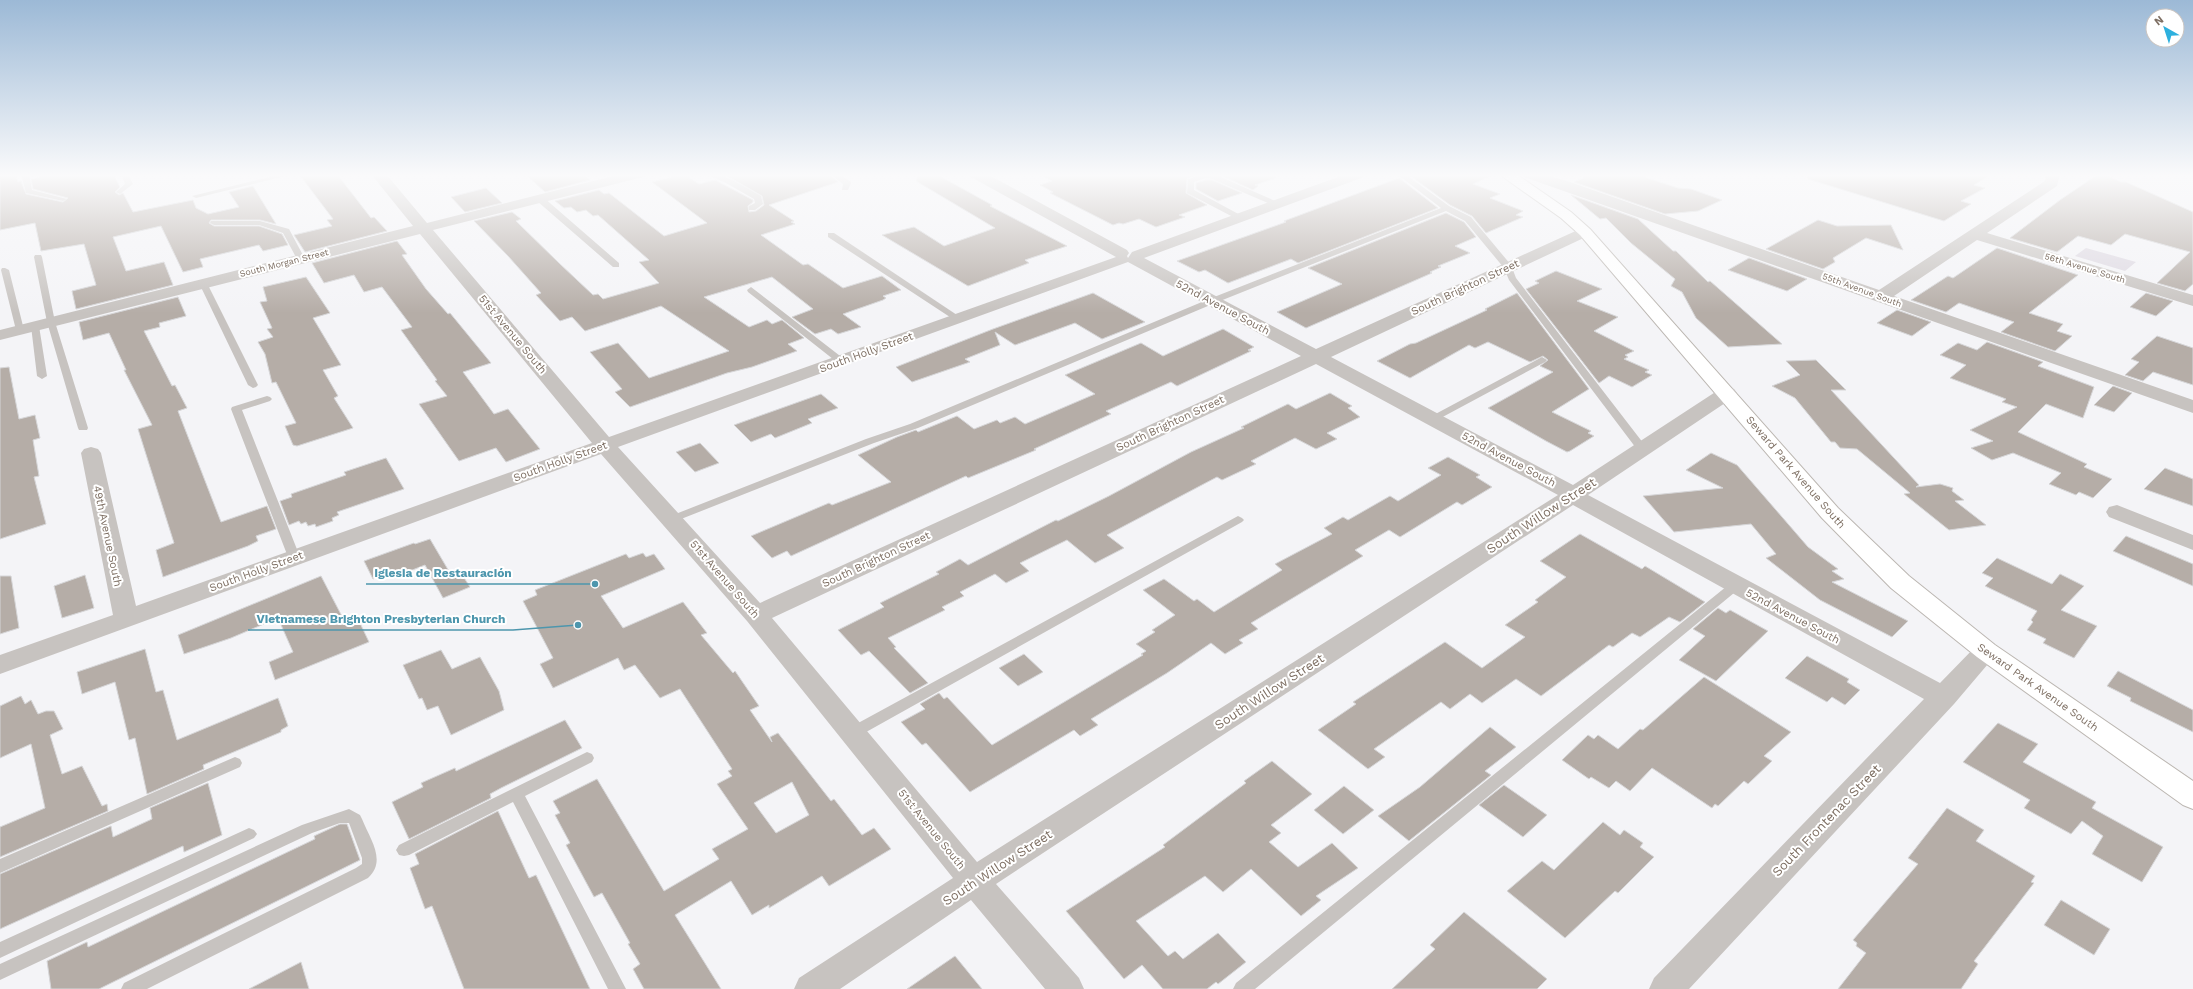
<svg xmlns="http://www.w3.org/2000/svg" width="2193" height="989" viewBox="0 0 2193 989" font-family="'Work Sans',sans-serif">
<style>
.green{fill:#ddd8e1}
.building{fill:#b5ada7;stroke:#d6d6d8;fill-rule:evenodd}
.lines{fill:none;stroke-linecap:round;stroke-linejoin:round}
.secondary-casing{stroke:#bcb7b2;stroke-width:2}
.service{fill:#c7c3c0;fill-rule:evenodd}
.minor{fill:#c7c3c0;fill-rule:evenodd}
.secondary{fill:#fff;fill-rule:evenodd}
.labels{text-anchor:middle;stroke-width:4;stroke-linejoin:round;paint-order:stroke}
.far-street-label{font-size:9px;fill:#7e6f63;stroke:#fff}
.street-label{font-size:11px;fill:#7e6f63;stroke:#fff}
.near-street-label{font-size:13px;fill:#7e6f63;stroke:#fff}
.leader{fill:none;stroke:#4d96ad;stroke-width:1.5}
.callout-dot{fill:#4d96ad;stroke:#fff;stroke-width:1.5}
.callout-label{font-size:12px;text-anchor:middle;font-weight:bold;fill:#4d96ad;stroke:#fff;stroke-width:4;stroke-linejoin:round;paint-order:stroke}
</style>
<rect width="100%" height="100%" fill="#f4f4f7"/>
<path class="green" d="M2086,248L2136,262L2125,271L2075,256Z"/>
<path class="building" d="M0,174H15L18,182L21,181L26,194L63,202L68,198L33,189L31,179L55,174H113L120,187L115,192L119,195L123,193L133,212L193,200L196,208L208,214L239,207L229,192L253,186L276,224L260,220H211L209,223L214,226H259L282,234L288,245L263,251L259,245L200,259L203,267L183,272L161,226L113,237L126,271L164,262L173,285L76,309L72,291L96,285L84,244L41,251L35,223L0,230Z
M299,174H337L371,218L374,217L387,231L305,252L294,235L332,226L327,220L333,219Z
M525,174H583L590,180L545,192Z
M684,174L699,184L715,180L753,200V202L748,206L749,212L756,211L764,205L762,196L727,176L736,174H829L838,182L769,205L794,221L791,222L795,224L761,235L803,265L808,264L843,288L882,276L901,290L883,296L886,298L883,300L843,314L861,327L838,334L831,329L815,334L792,317L813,309L772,277L704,297L749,327L767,320L772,324L782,320L804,338L788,344L797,351L752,367L727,373L630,407L615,392L622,389L590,352L618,343L649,378L729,351L661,306L585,331L572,317L560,321L536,295L541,293L508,256L474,221L512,212L521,219L516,221L559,263L593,295L598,294L603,299L659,283L639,262L649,260L598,215L593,216L586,210L577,212L571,207L564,208L555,201L599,190L604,194L609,193L664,236L707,223L652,182Z
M919,174H936L992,205L990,206L1067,246L1025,260L1029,263L968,286L882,235L914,227L944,246L995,228L916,181Z
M1039,174H1199L1187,178L1186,193L1207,205L1179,215L1185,217L1156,227L1139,219L1123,224L1119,223L1113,225L1050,193L1053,192L1040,185L1052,181Z
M1218,174H1275L1276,178L1255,185L1258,186L1253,190Z
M1408,174H1494L1473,184L1500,194L1490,198L1523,211L1516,215L1523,217L1486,233L1472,216L1450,205Z
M1592,174H1635L1678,188L1691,189L1722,200L1698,211L1665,214L1574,182Z
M1808,174H1991L1974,185L1985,188L1961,201L1971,204L1944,221L1808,179Z
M2108,176L2121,182H2126L2193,212V284L2185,291L2157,283L2190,252L2125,234L2111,245L2078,236L2057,252L2010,238L2060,200L2094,177Z
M1399,178L1438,208L1298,263L1291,259L1228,283L1205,270L1199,272L1177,261L1286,222L1284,221Z
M1206,180H1212L1242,193L1218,201L1196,189V183Z
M486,188L502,203L465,212L451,197Z
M1571,195L1638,219L1673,251H1676L1708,282L1710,281L1782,344L1728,347L1696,318L1682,292L1671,286L1675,279L1631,243L1606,218L1600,219Z
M1446,213L1464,222L1476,237L1455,246L1470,253L1438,266L1441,267L1430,272L1432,273L1306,328L1277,312L1342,284L1308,268Z
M1818,220L1837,226L1891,225L1903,250L1866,238L1833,258L1835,262L1823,269L1766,249Z
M397,241L407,254L402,255L426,289L448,314L450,313L491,363L463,372L494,414L508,409L540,449L506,462L496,448L459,461L419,404L447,396L435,381L437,380L401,330L412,327L382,287L364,292L354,275L324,283L312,263Z
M1997,248L2078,275L2029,313L2063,324L2057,331L2072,336L2055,351L2001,332L2014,322L1959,303L1946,312L1911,300L1948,276L1953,278Z
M1749,258L1807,279L1787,291L1728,270Z
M1556,271L1602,289L1577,301L1618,317L1594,331L1634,351L1625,355L1628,357L1624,359L1649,370L1645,372L1652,375L1632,387L1609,376L1599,383L1526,289L1539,283L1535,281Z
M306,277L330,313L313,318L341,365L323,370L338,396L334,398L353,428L297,446L293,445L285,426L296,423L276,382L272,383L265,354L258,342L273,337L267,329L272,328L260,302L267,301L263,287Z
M1093,293L1145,322L1102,339L1075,323L1015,345L995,332L1000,345L965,359L970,362L912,382L896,367L993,329Z
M1517,293L1589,389L1552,412L1591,431L1588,433L1594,436L1570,451L1567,452L1546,441L1488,408L1553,372L1540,366L1548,360L1543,356L1530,362L1488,342L1475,348L1469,345L1410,378L1377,361L1410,344L1416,343L1487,310L1485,309Z
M2146,293L2173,301L2156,316L2130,307Z
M178,297L186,316L159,323L160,327L144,331L172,386L175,385L187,408L178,411L221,522L267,506L276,529L256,536L258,541L248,546L163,577L156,550L174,543L138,429L152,425L124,370H126L109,333L83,340L79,322Z
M1897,310L1931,322L1912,336L1877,323Z
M1223,329L1254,347L1248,350L1251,351L1177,386L1171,382L1106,411L1111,414L1034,449L1036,450L968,478L966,476L791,556L787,551L772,558L751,536L829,503L832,505L891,482L858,455L897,437L916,430L918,432L957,416L974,429L997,420L1000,423L1015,417L1025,424L1095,394L1065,375L1141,343L1163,356Z
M2157,336L2193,348V385L2153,372L2143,381L2125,375L2139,362L2131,359Z
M1987,342L2043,362L2038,366L2094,387L2083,418L2046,404L2018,432L2087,464L2084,467L2112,479L2093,498L2079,492L2076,495L2049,484L2061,473L2013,453L1992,460L1971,448L1993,441L1970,430L2017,407L2002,402L2006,399L1950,378L1966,365L1940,355L1958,343L1977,350Z
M1816,360L1846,390H1831L1919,485L1916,487L1940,484L1953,488L1952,491L1964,500L1955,501L1986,525L1949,530L1904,494L1910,493L1857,449L1840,448L1835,442H1831L1795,398L1772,386L1800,375L1786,361Z
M9,367L19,419L35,415L40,438L33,440L39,476L34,477L46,524L0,539V368Z
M2113,386L2132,393L2114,412L2094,405Z
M1330,393L1352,406L1348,408L1360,417L1327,433L1337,439L1316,449L1295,438L1251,461L1256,464L1222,480L1217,477L1107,535L1124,548L1095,563L1067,540L1020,563L1029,571L1006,583L995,574L960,592L964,596L942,607L945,610L888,638L896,647L894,648L928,683L910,693L869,651L861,655L838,630L884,607L880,603L939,574L936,572L960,559L968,565L1056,520L1058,521L1109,496L1191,452L1244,428L1241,427L1288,404L1296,409Z
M821,394L838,408L808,419L812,423L775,438L771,434L751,442L734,425Z
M700,443L719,463L695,472L676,452Z
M1711,453L1737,465L1808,547L1838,569L1832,571L1844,579L1832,582L1908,621L1892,637L1820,600L1766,558L1776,554L1751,524L1674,532L1643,496L1723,488L1686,470Z
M1448,457L1480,475L1476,477L1492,487L1462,505L1457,502L1400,537L1389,530L1355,550L1363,556L1251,623L1258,629L1239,640L1243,643L1225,654L1211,643L1167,673L1091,719L1098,725L1080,736L1074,730L970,792L926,743L922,745L901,722L925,709L920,704L939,693L944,699L947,697L992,745L1143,655L1141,654L1146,651L1136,644L1155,632L1152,630L1175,615L1143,590L1164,579L1194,601L1197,599L1214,612L1282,570L1275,564L1332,534L1324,528L1343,517L1348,520L1390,496L1398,501L1441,475L1428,468Z
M386,458L404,489L337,512L339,515L332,518L333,521L316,527L315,524L308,526L306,522L301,524L299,521L289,525L280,501L292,497L291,494L346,475L344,472Z
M2165,468L2193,479V506L2144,489Z
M1580,534L1642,569L1645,566L1705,602L1680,622L1669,617L1640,637L1632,633L1613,647L1609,645L1541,696L1516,679L1482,703L1470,694L1450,709L1441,702L1374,749L1385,757L1368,769L1318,730L1356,704L1353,702L1445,642L1482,668L1525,637L1505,625L1538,602L1535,600L1566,577L1540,561Z
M2126,536L2193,564V586L2113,551Z
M430,539L450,573L459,570L470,587L443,598L425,565L397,576L394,571L373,579L364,561L414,543L415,544Z
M643,553L646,557L654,554L665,569L601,596L623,628L683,602L707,633L701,635L733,673L735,671L759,706L750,710L772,742L770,737L778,733L831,801L834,799L862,835L874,828L891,849L829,886L822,876L769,908V905L752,915L731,881L675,915L721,989H644L633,969L640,964L628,944L630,943L602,893L594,897L566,845L570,843L555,815L560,813L553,801L597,779L664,891L719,859L712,849L748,829L717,784L732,776L728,771L732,769L680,689L660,698L635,665L624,670L618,658L553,688L540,664L553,658L523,601L537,595L535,590L626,554L629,558ZM792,782L809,815L776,833L754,803Z
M1997,558L2052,584L2060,574L2084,586L2061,610L2097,626L2074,658L2043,643L2046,639L2027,630L2033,622L2031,620L2037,611L1985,586L1993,578L1982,573Z
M85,575L94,608L62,618L54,586Z
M0,576H11L19,628L0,634Z
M321,576L347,626L359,621L369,642L275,680L269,662L293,652L278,618L231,638L184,654L178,635Z
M1718,608L1726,613L1730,610L1768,631L1716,681L1679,660L1705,636L1693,629Z
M145,649L156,692L163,690L177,740L278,698L288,726L281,730V732L203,765L204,769L147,794L135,738L129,740L115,682L82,694L77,672Z
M441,650L452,669L480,657L499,691L504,710L451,735L438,706L427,710L422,698L419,699L403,665Z
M1024,654L1043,672L1018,686L999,668Z
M1807,656L1849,679L1847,682L1860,690L1845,705L1832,697L1827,702L1785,678Z
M2118,671L2193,710V732L2130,701L2131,698L2107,686Z
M1704,677L1791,732L1764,756L1772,761L1748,784L1744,781L1718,806L1715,804L1712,808L1652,768L1630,791L1616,781L1609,788L1591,777L1589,779L1562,760L1588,735L1594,739L1598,735L1618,749L1640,729L1643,730Z
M21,696L25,704L31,700L38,714L46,711H54L63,729L50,735L62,774L82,766L102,806L107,804L108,811L0,857V827L45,808L31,744L0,758V706Z
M565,720L582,748L501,788L490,794L491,798L409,839L392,802L423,787L421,783L455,768L456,771Z
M1998,723L2038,744L2023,762L2096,802L2092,808L2163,847L2142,882L2092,854L2103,836L2082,821L2071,834L2024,808L2030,800L1963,762Z
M1490,727L1516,747L1485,771L1491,775L1410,840L1409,841L1378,816L1420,787Z
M1272,761L1312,794L1271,825L1281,833L1269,842L1298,867L1332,843L1358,868L1316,896L1321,900L1301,916L1251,869L1223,892L1205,876L1136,921L1168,956L1175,951L1183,959L1218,933L1246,962L1218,984L1216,982L1207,989H1163L1142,965L1124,979L1066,911L1165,847L1163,845L1246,783L1244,781Z
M208,783L222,835L184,852L183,846L0,929V874L111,826L113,837L152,819L150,808Z
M1504,785L1547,815L1523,837L1479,805Z
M1344,786L1374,810L1343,834L1314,810Z
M1947,808L1984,830L1976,841L2035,876L2031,882L2034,883L1974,961L1978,964L1961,989H1838L1866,953L1856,946L1857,943L1853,940L1918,864L1908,858Z
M498,811L529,878L536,875L590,989H464L432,906L425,909L410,868L419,864L415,854Z
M1603,822L1620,835L1624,830L1643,843L1640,847L1654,857L1618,893L1615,891L1565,938L1507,891L1542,861L1554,870Z
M340,824H347L360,860L99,989H51L47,961L87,942L88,947L315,839L314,836Z
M2061,900L2110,929L2094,955L2044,925Z
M1464,912L1547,979L1537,989H1392L1435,949L1430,945Z
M955,956L982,989H907Z
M301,962L309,989H249Z"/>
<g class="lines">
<defs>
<path id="secondary" d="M1499,174H1516L1571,212L1590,229L1838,508L1909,576L1995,645L2193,781V809L2183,805L1977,657L1891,588L1822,518L1580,235L1561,218Z"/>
</defs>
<use href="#secondary" class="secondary-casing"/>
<path class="service" d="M21,174H29L32,190L67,199L63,201L26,193Z
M121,174H128L133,184L120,194L116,192L125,184Z
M282,174H294L196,198L192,196Z
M706,174C727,174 743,186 761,196L763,204L755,210H749V206L755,203L754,199L726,183Z
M830,174H838L850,181L851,183L848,190H842L843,184Z
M1204,174L1216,175L1282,204L1275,206L1212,179L1206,178L1194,182V190L1244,217L1237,219L1187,193L1188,179Z
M1397,174H1405L1449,206L1471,217L1511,265L1516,278L1647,448L1648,450L1647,452H1639L1509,280L1504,268L1465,221L1446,211L1215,303L918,428L874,443L676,521H668L666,519L668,517L866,439L910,424L1209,299L1441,208Z
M537,197H543L619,263V267H613L537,201Z
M211,221H260L289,229L305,259L301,261H298L283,233L259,225H214L210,223Z
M828,233H834L963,319L959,322L956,321L828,237Z
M35,255H41L42,257L55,322L88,428L87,430H79L78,428L47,322L34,257Z
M2,268H5L9,270L24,330L23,332L20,333L16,330L1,270Z
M203,280L207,283L258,385L256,387L253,388L248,385L199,283Z
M751,287L844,359V363H838L748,292L747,290Z
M35,323L39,326L47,376L42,379L37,376L31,326Z
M1542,357L1547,360L1545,362L1437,420H1429L1428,418Z
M267,396L270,397L272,399L270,401L242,410L300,557L294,561L288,557L231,409L232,407Z
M1238,516L1242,518L1244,520L1242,522L859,736L854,737L849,736L847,732L849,728Z
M1736,581L1740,582L1742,585L1740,588L1255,989H1233L1236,983L1732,582Z
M587,752L592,754L594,758L592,762L525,796L626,989H608L513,802L409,855L404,856L399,855L396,850L399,845Z
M235,757L240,759L242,763L240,767L0,873V859Z
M349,809L360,815L362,819C370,839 387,861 368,878L147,989H121L124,983L356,868L362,864V858L349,823H340L312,833L0,980V964L302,825Z
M249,828L254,830L257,834L254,838L0,958V942Z"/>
<path class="minor" d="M371,174H386L427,223L621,174H645L643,177L433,230L609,437L1116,257L971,177L969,174H987L1127,250L1129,253L1127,256L1128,258L1132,252L1346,174H1366L1364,177L1144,258L1316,349L1580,229H1590L1593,232L1590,235L1331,357L1573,485L1720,389L1727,387L1734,389L1737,393L1734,397L1588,495L1940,683L1977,645L1986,642L1995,645L1999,651L1954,704L1689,989H1649L1654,978L1924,699L1573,505L996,884L1079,978L1084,989H1045L971,900L840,989H794L799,978L953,878L747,621L601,454L0,674V655L113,615L81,453L84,449L91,447L98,449L101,453L136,606L592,443L420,234L0,340V330L413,226ZM1128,262L1301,356L760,603L618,447ZM1316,364L1558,495L977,862L772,618Z
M1522,174H1544L1570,182L1879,290L2045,181L2046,174H2060L2057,186L1987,233L2193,295V306L1977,240L1894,296L2193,400V413L1524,177Z
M2117,505L2193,535V550L2109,517L2106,512L2109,507Z"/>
<use href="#secondary" class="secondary"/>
</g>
<linearGradient id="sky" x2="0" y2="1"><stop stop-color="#9cb9d6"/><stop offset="0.56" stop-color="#fafafb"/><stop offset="1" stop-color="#fafafb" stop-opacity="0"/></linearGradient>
<rect width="2193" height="313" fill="url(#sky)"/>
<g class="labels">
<g class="far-street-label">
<text transform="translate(284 263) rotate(-14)" y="3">South Morgan Street</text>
<text transform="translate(2085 268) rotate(17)" y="3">56th Avenue South</text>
<text transform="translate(1862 290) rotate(20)" y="3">55th Avenue South</text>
</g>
<g class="street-label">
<text transform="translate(1465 287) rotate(-25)" y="4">South Brighton Street</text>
<text transform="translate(1223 307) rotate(28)" y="4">52nd Avenue South</text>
<text transform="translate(513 334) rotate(50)" y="4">51st Avenue South</text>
<text transform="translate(866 352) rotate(-20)" y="4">South Holly Street</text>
<text transform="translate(1170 423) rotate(-25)" y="4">South Brighton Street</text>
<text transform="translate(1509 459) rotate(28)" y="4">52nd Avenue South</text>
<text transform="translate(560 461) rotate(-20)" y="4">South Holly Street</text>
<text transform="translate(1796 472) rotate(49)" y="4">Seward Park Avenue South</text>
<text transform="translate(108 536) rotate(78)" y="4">49th Avenue South</text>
<text transform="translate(876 559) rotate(-25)" y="4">South Brighton Street</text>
<text transform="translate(256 571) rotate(-20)" y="4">South Holly Street</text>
<text transform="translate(725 579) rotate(49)" y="4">51st Avenue South</text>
<text transform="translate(1793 616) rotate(28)" y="4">52nd Avenue South</text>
<text transform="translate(2038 687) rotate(35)" y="4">Seward Park Avenue South</text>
<text transform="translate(932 829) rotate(51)" y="4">51st Avenue South</text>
</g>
<g class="near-street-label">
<text transform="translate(1541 515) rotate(-33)" y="5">South Willow Street</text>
<text transform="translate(1269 691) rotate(-33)" y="5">South Willow Street</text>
<text transform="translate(1826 820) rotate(-46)" y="5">South Frontenac Street</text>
<text transform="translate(997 867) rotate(-33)" y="5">South Willow Street</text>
</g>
</g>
<path class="leader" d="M595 584L519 584H366M578 625L513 630H248"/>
<g class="callout-dot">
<circle cx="595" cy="584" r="4"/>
<circle cx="578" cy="625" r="4"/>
</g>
<g class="callout-label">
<text x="443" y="577">Iglesia de Restauración</text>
<text x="381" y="623">Vietnamese Brighton Presbyterian Church</text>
</g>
<g transform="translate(2165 28) rotate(321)"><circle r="19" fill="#ffffff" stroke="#cbc5c1"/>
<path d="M0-3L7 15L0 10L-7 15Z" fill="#2db0de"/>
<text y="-6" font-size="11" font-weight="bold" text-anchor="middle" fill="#7e6f63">N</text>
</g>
</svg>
